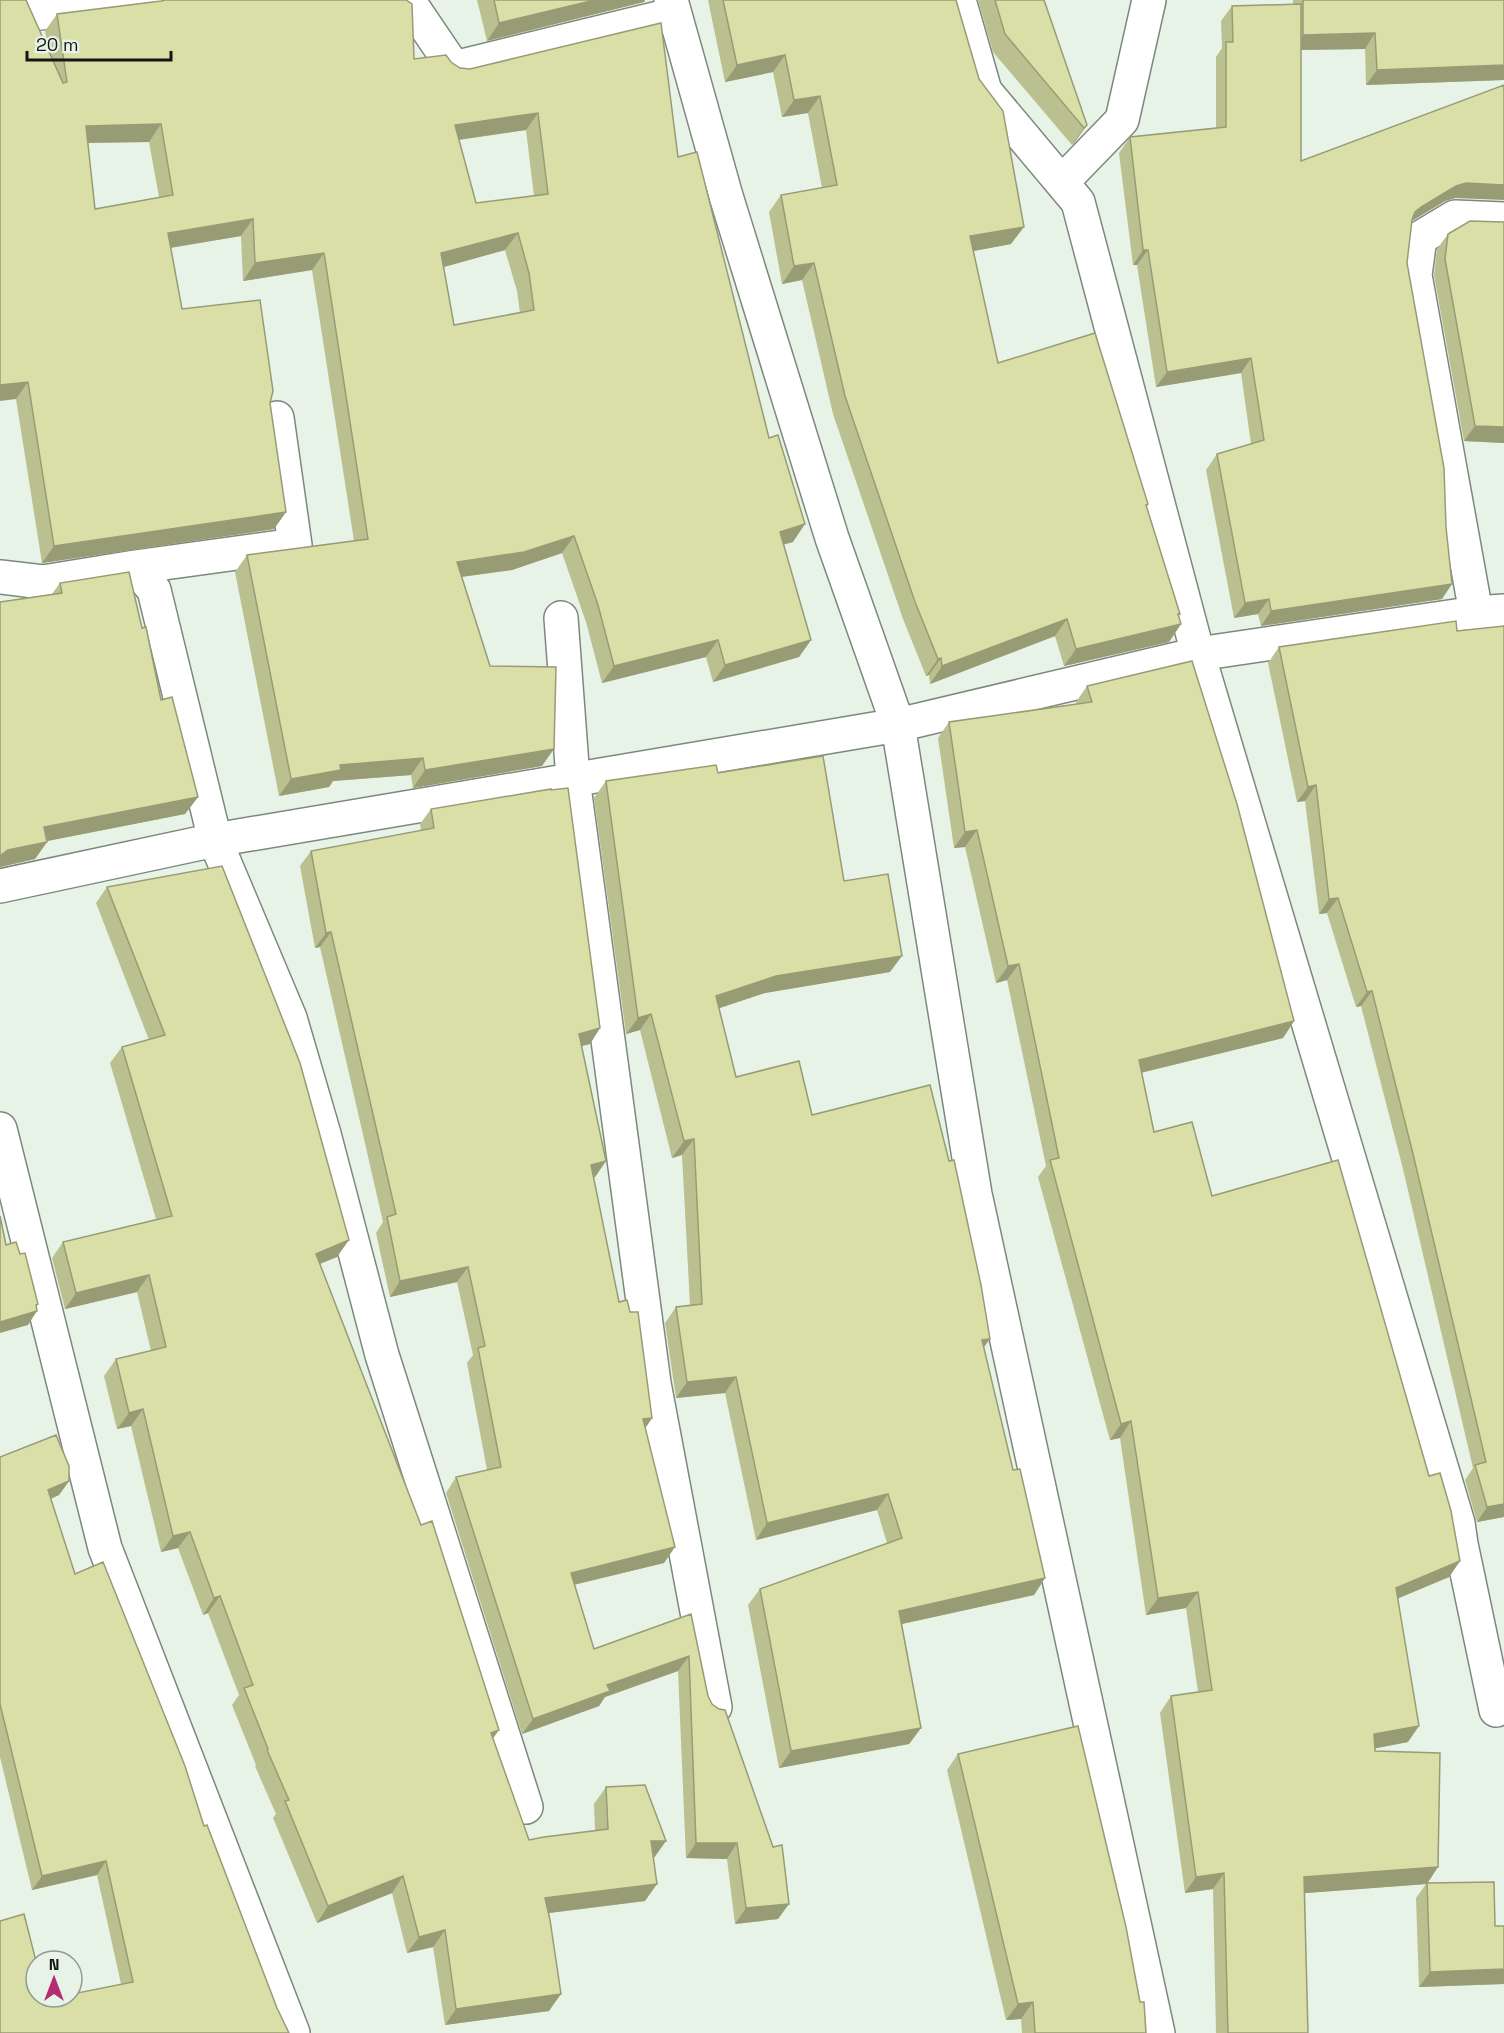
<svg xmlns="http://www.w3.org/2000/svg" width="1504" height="2033" viewBox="0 0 1504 2033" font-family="'Space Grotesk',sans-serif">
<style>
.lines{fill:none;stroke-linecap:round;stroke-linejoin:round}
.minor-casing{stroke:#7d887c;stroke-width:36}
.minor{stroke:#fff;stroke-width:33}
.wall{fill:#bbc090;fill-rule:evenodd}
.shaded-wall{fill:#989c75}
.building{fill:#d9dfa7;stroke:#989c75;stroke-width:1.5;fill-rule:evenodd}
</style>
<rect width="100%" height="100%" fill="#e7f3e6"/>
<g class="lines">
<defs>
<path id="minor" d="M30,0L32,14L147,0
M400,0L412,6L454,68L675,14
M671,0L726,196L832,538L898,725L975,1194L1158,2033
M959,0L985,91L1078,202L1198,654L1458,1523L1461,1544L1496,1710
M1062,182L1122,120L1149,0
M135,567L295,545L277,418
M0,577L43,582L135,567L154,590L215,840L290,1018L324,1134L382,1355L526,1807
M1476,613L1415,275L1420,238L1455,217L1504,219
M561,618L573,779L654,1383L715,1707
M0,886L215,840L898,725L1198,654L1476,613L1504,611
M0,1129L105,1548L293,2033"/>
</defs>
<use href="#minor" class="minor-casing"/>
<use href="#minor" class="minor"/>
</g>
<path class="wall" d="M477,0H645L644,2L487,41Z
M708,0H956L1011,244L973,251L998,363L1148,504L1147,507L1180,614L1178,616L1181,624L1169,642L1064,666L1055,636L930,684L929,675L926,676L903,619L833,414L802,280L782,284L769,212L781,195L822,188L808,113L782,117L773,72L725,82Z
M978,0H1044L1087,125L1072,145L993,52Z
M1293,0H1504V80L1366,85L1365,49L1301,50V161L1455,198L1445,201L1412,221L1407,263L1442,599L1261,626L1258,614L1234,618L1206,470L1217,454L1251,444L1241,373L1156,387L1137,265H1133L1119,153L1130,137L1216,128V57L1222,48L1221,21L1232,6L1293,4Z
M57,14L414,59L451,62L460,68L678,157L793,542L783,544L811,640L799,657L713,682L706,657L602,683L586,622L562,553L512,570L462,577L490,666L542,766L413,788L411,775L333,781L329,787L279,796L235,572L247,555L354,541L312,270L243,281L241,236L171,248L182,309L270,403L286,512L274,529L42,563L16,399L48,48L45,31ZM526,130L534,196L476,203L459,140ZM149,142L159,197L95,209L88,143ZM505,250L517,291L520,313L454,325L444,267Z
M1504,222V443L1464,441L1434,275L1437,249L1448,234Z
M60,583L142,628L161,700L198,797L185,814L47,841V842L35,859L0,867V602L52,594Z
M1504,626V1517L1477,1522L1465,1480L1473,1468L1403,1169L1361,1006L1356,1007L1327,913L1319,914L1305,801L1297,802L1268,663L1279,647Z
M1087,686L1294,1021L1283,1038L1141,1073L1154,1132L1212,1196L1429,1476L1460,1561L1449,1577L1398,1598L1408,1742L1375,1748V1751L1427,1883L1495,1926H1504V1984L1419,1987L1416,1898L1426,1884L1305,1893L1308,2033H1216L1213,1889L1185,1893L1160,1713L1171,1696L1198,1692L1186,1608L1146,1615L1120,1438L1110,1440L1038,1177L1046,1166L1007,980L996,983L965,847L954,848L938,738L949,722L1076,704V702Z
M718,773L844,881L890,972L765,993L719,1008L736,1077L812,1115L984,1347L1013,1470L1045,1578L1034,1595L902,1624L921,1728L909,1744L779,1768L748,1605L760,1589L887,1543L877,1510L756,1540L725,1393L676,1398L665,1323L676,1307L690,1305L682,1155L672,1158L640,1030L626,1034L594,798L606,781Z
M431,809L600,1028L590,1044L582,1046L606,1161L595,1177H593L619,1302L652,1418L645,1428L664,1563L574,1585L594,1649L691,1614L708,1696L778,1919L735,1924L727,1859L686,1858L678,1671L605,1697L599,1706L522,1734L446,1493L456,1477L487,1470L467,1363L473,1355L457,1282L390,1297L376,1233L383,1222L320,947L315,948L300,866L311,851L421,831L420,824Z
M107,887L337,1257L320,1264L529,1840L595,1831L594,1804L606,1787L654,1858L645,1901L549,1913V2011L445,2025L433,1947L407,1953L392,1893L317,1923L273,1818L276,1814L255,1766L256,1765L232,1705L239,1695L208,1613L203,1615L178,1548L161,1552L131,1426L117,1429L104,1376L116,1359L151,1351L137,1292L65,1309L52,1258L63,1242L156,1219L110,1063L122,1047L149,1040L96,903Z
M0,1457L69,1481L59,1495L51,1499L75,1574L204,1826L277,2008L46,1999L121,1984L97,1875L32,1890L0,1757Z
M958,1754L1140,2002L1146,2033H1022L1021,2019L1006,2020L947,1770Z"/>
<path class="shaded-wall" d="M595,0H645L644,2L487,41L499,23Z
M1375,33L1365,49L1293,50L1303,35Z
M785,55L773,72L725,82L737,65Z
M1504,65V80L1366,85L1377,70Z
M820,96L808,113L782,117L794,100Z
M538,113L526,130L443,142L455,125Z
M161,124L149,142L74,143L86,126Z
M1087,125L1075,142L1072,145L1084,128Z
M1466,183L1504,185V200L1455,198L1445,201L1410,222L1415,212L1421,207L1456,186Z
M253,219L241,236L156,250L168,233Z
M1024,227L1011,244L958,254L970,236Z
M518,233L505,250L429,271L441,253Z
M1143,250H1148L1137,265H1133Z
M324,253L312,270L243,281L255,263Z
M814,263L802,280L782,284L794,266Z
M1251,358L1241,373L1156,387L1167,372Z
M28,382L16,399L0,401V385Z
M1475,426L1504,427V443L1464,441Z
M286,512L274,529L42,563L54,546Z
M805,524L793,542L768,549L780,532Z
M574,536L562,553L512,570L445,579L457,562Z
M1452,584L1442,599L1261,626L1271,611Z
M1269,599L1258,614L1234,618L1245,603Z
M1180,614L1171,627L1181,624L1169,642L1064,666L1076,649Z
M1067,619L1055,636L930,684L942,666Z
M718,640L706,657L602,683L614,666Z
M811,640L799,657L713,682L725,665Z
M941,658L929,675L926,676L938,659Z
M554,749L542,766L413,788L425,770Z
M423,758L411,775L333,781L329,787L279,796L291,779L340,765Z
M1316,785L1305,801L1297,802L1308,787Z
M198,797L185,814L32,844L44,827Z
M977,830L965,847L954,848L965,832Z
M47,842L35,859L0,867V856L8,850Z
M1338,898L1327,913L1319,914L1329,899Z
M331,932L320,947L315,948L326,933Z
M902,956L890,972L765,993L705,1013L716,996L776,976Z
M1019,964L1007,980L996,983L1008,966Z
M1372,991L1361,1006L1356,1007L1367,992Z
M651,1014L640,1030L626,1034L638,1018Z
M1294,1021L1283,1038L1127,1076L1139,1060Z
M600,1028L590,1044L568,1049L579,1034Z
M694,1139L682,1155L672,1158L684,1141Z
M606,1161L595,1177L580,1180L591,1165Z
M349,1240L337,1257L304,1270L316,1254Z
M468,1267L457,1282L390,1297L400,1281Z
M149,1275L137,1292L65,1309L76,1293Z
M38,1304L32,1312L37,1311L28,1325L0,1333V1322Z
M990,1339L978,1355L982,1340Z
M736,1377L725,1393L676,1398L687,1382Z
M143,1409L131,1426L117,1429L129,1413Z
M652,1418L642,1433L643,1419Z
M1131,1421L1120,1438L1110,1440L1121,1424Z
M69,1481L59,1495L38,1504L48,1490Z
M888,1494L877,1510L756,1540L767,1523Z
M1504,1504V1517L1477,1522L1487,1507Z
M190,1532L178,1548L161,1552L173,1536Z
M675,1547L664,1563L560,1588L571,1573Z
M1460,1561L1449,1577L1385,1604L1396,1588Z
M1045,1578L1034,1595L888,1627L899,1611Z
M1198,1592L1186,1608L1146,1615L1158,1598Z
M220,1596L208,1613L203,1615L214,1598Z
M689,1656L678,1671L605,1697L599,1706L522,1734L533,1719L607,1685Z
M1419,1726L1408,1742L1362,1751L1374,1734Z
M921,1728L909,1744L779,1768L791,1751Z
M499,1730L487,1747L491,1733Z
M651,1841H666L654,1858Z
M696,1843H737L727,1859L686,1858Z
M106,1861L97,1875L32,1890L42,1876Z
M1438,1867L1427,1884L1293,1894L1304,1877Z
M1224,1873L1213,1889L1185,1893L1196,1877Z
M403,1876L392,1893L317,1923L328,1906Z
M657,1884L645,1901L533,1915L545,1898Z
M789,1904L778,1919L735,1924L746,1908Z
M445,1930L433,1947L407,1953L419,1937Z
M1504,1969V1984L1419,1987L1430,1972Z
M561,1994L549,2011L445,2025L456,2009Z
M1033,2002L1021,2019L1006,2020L1018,2004Z"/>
<path class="building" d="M0,0H26L63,83L67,82L57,14L161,1L165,0H406L412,4L414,59L446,55L451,62L460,68L470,69L661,23L678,157L697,152L769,438L778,435L805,524L780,532L811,640L725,665L718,640L614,666L598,605L574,536L524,552L457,562L490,666L556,667L554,749L425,770L423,758L340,765L341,770L291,779L247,555L368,539L324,253L255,263L253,219L168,233L182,309L260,300L273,391L270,403L286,512L54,546L28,382L0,385ZM538,113L548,194L476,203L455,125ZM161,124L173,195L95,209L86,126ZM518,233L529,273L534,310L454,325L441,253Z
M494,0H595L499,23Z
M723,0H956L979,79L1003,111L1024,227L970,236L998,363L1095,333L1148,504L1146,505L1180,614H1178L1181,624L1076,649L1067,619L942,666L941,658L938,659L915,602L845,396L814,263L794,266L781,195L837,185L820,96L794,100L785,55L737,65Z
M995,0H1044L1087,125L1084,128L1005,34Z
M1303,0H1504V65L1377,70L1375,33L1303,35Z
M1301,4V161L1504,85V185L1466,183L1456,186L1421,207L1415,212L1412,220L1407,263L1444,468L1446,527L1452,584L1271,611L1269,599L1245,603L1217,454L1264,440L1251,358L1167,372L1148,250H1143L1130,137L1226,127V42H1233L1232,6Z
M1470,221L1504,222V427L1475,426L1445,259L1448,234Z
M129,572L142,628L146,627L161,700L172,697L198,797L44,827L47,842L8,850L0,856V602L62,593L60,583Z
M1456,621L1457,631L1504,626V1504L1487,1507L1475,1465L1486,1462L1413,1154L1372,991L1367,992L1338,898L1329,899L1316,785L1308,787L1279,647Z
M1192,661L1237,804L1294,1021L1139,1060L1154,1132L1192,1122L1212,1196L1338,1160L1429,1476L1440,1473L1451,1511L1460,1561L1396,1588L1419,1726L1374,1734L1375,1751L1440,1753L1438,1867L1304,1877L1308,2033H1228L1224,1873L1196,1877L1171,1696L1212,1690L1198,1592L1158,1598L1131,1421L1121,1424L1050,1160L1059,1158L1019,964L1008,966L977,830L965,832L949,722L1092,702L1087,686Z
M823,756L844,881L888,874L902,956L776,976L716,996L736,1077L799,1061L812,1115L930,1085L949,1161L954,1160L981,1285L990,1339L982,1340L1013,1470L1020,1469L1045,1578L899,1611L921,1728L791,1751L760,1589L902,1538L888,1494L767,1523L736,1377L687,1382L676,1307L702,1304L694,1139L684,1141L651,1014L638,1018L606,781L716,765L718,773Z
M568,788L600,1028L579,1034L606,1161L591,1165L619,1302L627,1300L630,1312H638L652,1418L643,1419L675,1547L571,1573L594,1649L691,1614L708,1696L712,1704L719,1709L725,1710L773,1847L782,1845L789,1904L746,1908L737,1843H696L689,1656L607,1685L610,1691L533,1719L456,1477L501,1467L478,1348L485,1346L468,1267L400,1281L387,1217L396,1214L331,932L326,933L311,851L434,828L431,809L551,789V790Z
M222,866L300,1063L349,1240L316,1254L421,1525L432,1521L499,1730L491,1733L529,1840L544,1837L608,1829L606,1787L645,1785L666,1841H651L657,1884L545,1898L550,1920L561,1994L456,2009L445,1930L419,1937L403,1876L328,1906L285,1801L289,1800L267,1750L268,1749L244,1688L253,1685L220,1596L214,1598L190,1532L173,1536L143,1409L129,1413L116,1359L166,1347L149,1275L76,1293L63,1242L172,1216L122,1047L165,1035L107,887Z
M0,1216L6,1245L16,1242L20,1254L25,1253L38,1304L36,1305L37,1311L0,1322Z
M56,1435L69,1466V1481L48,1490L75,1574L103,1562L185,1766L204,1826L207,1825L277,2008L289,2033H0V1921L24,1914L36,1961V1997H46V1999L57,1997H72V1994L133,1982L106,1861L42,1876L0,1704V1457Z
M1078,1726L1126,1927L1140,2002H1144L1146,2033H1035L1033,2002L1018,2004L958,1754Z
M1494,1882L1495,1926H1504V1969L1430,1972L1427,1883Z"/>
<g transform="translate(54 1979)"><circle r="28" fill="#e7f3e6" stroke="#929b91" stroke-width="1.5"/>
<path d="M0-4.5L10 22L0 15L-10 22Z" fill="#b32d72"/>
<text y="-9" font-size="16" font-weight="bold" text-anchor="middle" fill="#131712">N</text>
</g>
<path d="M27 51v9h144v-9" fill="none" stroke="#131712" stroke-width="3"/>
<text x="36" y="51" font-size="18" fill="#131712" stroke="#e7f3e6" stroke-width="4.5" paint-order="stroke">20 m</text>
</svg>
